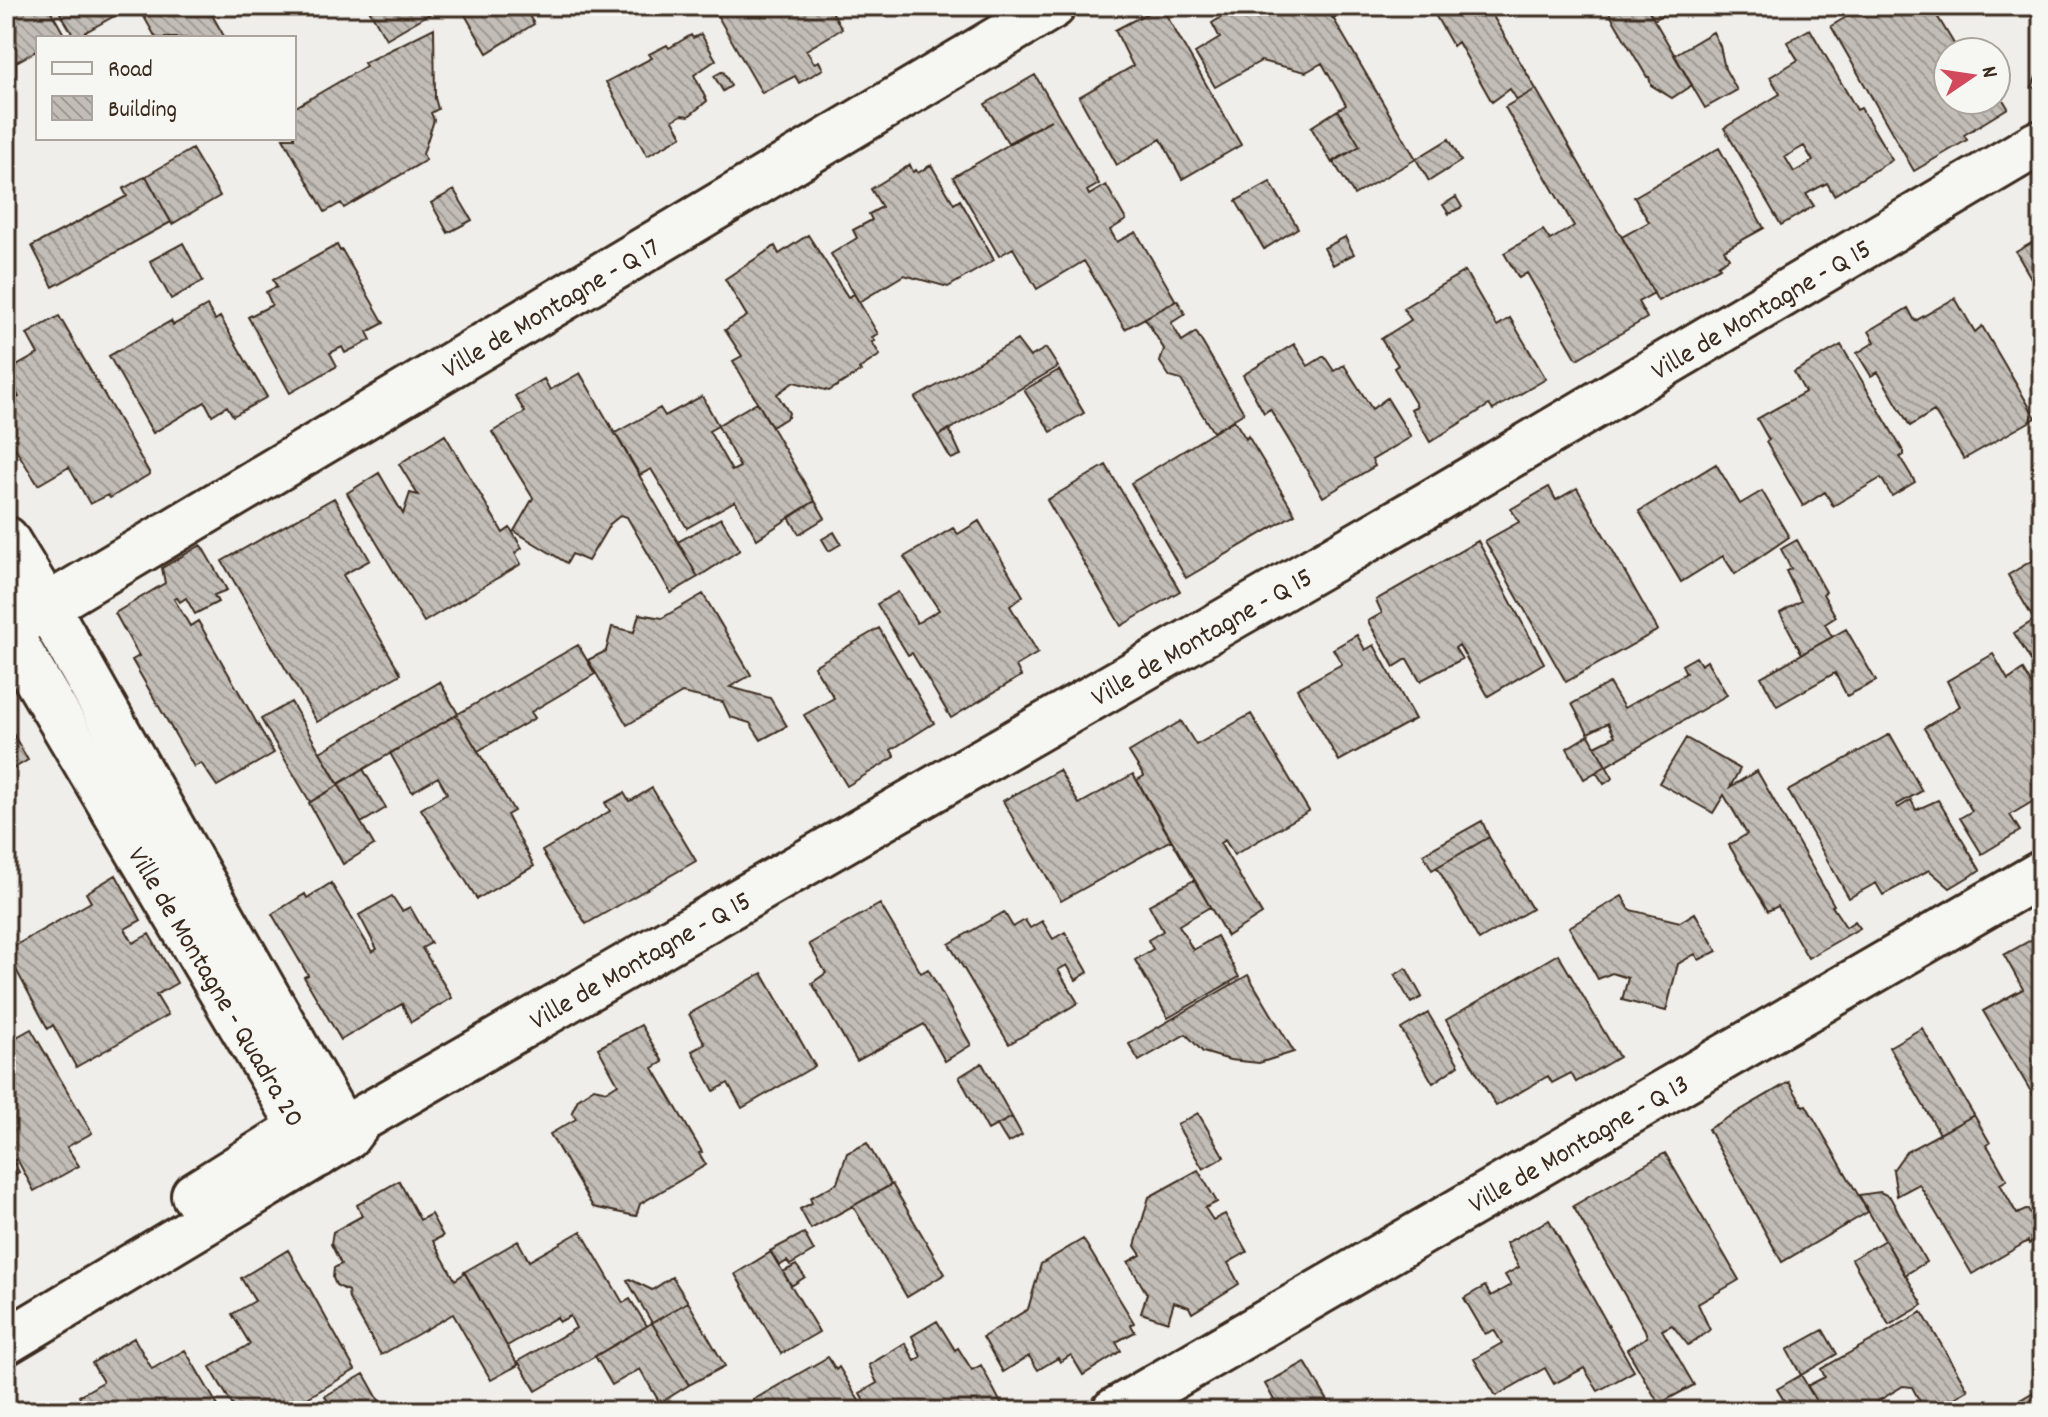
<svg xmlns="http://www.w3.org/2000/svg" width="2048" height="1417" viewBox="0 0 2048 1417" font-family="Dekko,sans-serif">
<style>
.building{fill:url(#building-back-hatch);stroke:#3b2a1e;stroke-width:2;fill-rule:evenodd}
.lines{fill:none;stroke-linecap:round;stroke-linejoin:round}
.street-casing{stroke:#3b2a1e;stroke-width:50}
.secondary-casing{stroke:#3b2a1e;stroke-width:50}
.street{stroke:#f6f6f2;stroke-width:44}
.secondary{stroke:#f6f6f2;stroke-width:44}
.labels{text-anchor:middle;stroke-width:6;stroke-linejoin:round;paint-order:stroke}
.street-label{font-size:28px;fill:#3b2a1e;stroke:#f6f6f2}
</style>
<defs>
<pattern id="building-back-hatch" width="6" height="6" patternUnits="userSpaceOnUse" patternTransform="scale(2)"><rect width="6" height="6" fill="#c2bdb7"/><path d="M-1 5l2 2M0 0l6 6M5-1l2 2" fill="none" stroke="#9f9a94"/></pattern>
</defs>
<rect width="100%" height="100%" fill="#efeeea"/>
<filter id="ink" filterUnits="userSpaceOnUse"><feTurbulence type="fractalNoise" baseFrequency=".0125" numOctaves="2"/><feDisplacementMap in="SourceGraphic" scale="16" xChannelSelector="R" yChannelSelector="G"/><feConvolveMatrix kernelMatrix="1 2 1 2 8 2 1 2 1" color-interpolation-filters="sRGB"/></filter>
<g filter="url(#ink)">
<path class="building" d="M6,6H48L66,38H38V50L16,62L15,84L6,89Z
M56,6H132L75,38Z
M138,6H207L225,38H156Z
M367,6H443L386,39Z
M460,6H523L534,24L487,53Z
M733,6H829L842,29L806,50L814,63L819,61L823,69L799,83L795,76L762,93L717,15Z
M1161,6L1241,145L1182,179L1161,139L1117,165L1079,97L1133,66L1115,30Z
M1230,6H1326L1416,159L1354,195L1333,161L1360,146L1338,110L1346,105L1322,63L1306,72L1261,61L1215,87L1195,53L1220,38L1212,23L1228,13L1226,8Z
M1326,6H1352L1333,19Z
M1430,6H1487L1536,89L1517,100L1510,89L1492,102L1458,42L1453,46Z
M1605,6H1646L1692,85L1672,98L1651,85L1649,77H1647Z
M1646,6H1678L1654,20Z
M1865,6H1931L1959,52H1948V100H1996V88L2008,108L1964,135L1967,140L1914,171L1831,26Z
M434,28L435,98L438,109L431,113L434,120L423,154L426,160L344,208L341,203L325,212L283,138H294V108L366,66L364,63Z
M1810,29L1857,110L1861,108L1892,160L1834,195L1827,183L1806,194L1814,206L1781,225L1724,128L1780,94L1770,77L1798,60L1787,42ZM1804,146L1813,161L1794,172L1785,157Z
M1713,32L1720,46L1725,69L1737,90L1705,108L1674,55Z
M701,34L716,60L694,75L707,101L689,116L682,115L673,120L682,136L647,156L606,82L652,58L649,54L667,45L669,48L691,35L693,38Z
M2042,62V91L2032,87Z
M723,71L731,86L723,91L714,76Z
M1035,75L1099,184L1087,191L1089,195L1106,185L1126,220L1110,230L1117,242L1136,232L1176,301L1125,329L1084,261L1037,289L1013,248L999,256L953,177L1051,120L1008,143L985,104Z
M1536,89L1654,293L1638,302L1647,318L1577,359L1527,273L1519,278L1504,253L1543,230L1550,240L1574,226L1505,107Z
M1338,110L1360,146L1332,163L1311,127Z
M1449,139L1461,161L1429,181L1416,159Z
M1719,148L1764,228L1724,250L1729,258L1718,265L1720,267L1658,301L1622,237L1649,222L1634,197Z
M192,149L220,196L172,224L146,176Z
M910,165L913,172L916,170L918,173L931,165L954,204L960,200L994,260L948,287L904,275L859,302L831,254L857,238L853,230L872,220L869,214L882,207L871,189Z
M146,176L171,222L53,287L32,246L127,196L123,189Z
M1270,182L1298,228L1264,249L1236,201Z
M454,190L472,220L448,233L431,203Z
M1456,197L1462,207L1449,214L1443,205Z
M808,235L848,297L854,294L859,302L878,334L872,337L875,341L872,342L880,355L859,369L861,371L829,391L794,382L777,394L789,413L788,417L772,427L733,361L742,356L725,330L747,316L725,279L775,246L779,254Z
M1345,237L1354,254L1333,265L1324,248Z
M2042,237V297L2016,252Z
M183,243L203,281L171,299L150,261Z
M337,245L340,251L342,250L384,323L367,332L371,340L345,353L342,347L330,353L337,366L290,393L248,317L272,305L266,292L277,287L273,280Z
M1465,271L1497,326L1510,318L1546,379L1493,410L1489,405L1430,442L1411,409L1417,406L1394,368L1398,365L1381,339L1411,320L1403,308Z
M1955,298L1975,332L1982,326L2036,418L1964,459L1934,411L1910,426L1878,372L1871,376L1857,353L1875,342L1869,331L1908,308L1915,321Z
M1177,300L1185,314L1171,323L1182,341L1196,332L1244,413L1213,432L1181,380L1170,377L1160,362L1164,349L1145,318Z
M207,306L215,320L220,317L267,397L233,416L227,406L212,415L205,402L153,433L109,356L171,321L173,325Z
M59,316L150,474L110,498L108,495L90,504L69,467L38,485L15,448L6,453V404L19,397L6,372L38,354L27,334Z
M1017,340L1030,357L1046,348L1058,367L938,436L915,398Z
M1294,344L1308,366L1324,356L1334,371L1344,365L1372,409L1387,398L1411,437L1372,460L1375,466L1323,497L1270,409L1264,413L1243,375Z
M1841,345L1903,451L1904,455L1900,457L1915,482L1892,496L1881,478L1833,506L1825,492L1803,506L1766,442L1769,440L1757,419L1805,392L1794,372Z
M1059,370L1084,413L1051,432L1024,390Z
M580,373L698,577L671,593L627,517L621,515L610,524L588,561L572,554L567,563L514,531L533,498L492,432L525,412L515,396L544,379L550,390Z
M702,396L718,425L757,402L815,501L757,539L735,501L687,528L651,469L640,475L615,433L660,408L665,416ZM718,426L740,467L732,471L709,431Z
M1234,420L1246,439L1248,436L1295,514L1186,578L1131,483Z
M949,429L961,455L951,459L938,436Z
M445,435L503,533L510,528L522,548L515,553L521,564L424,622L347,493L379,473L403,514L410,493L418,495L399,464Z
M1716,464L1740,504L1762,491L1789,537L1735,574L1723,556L1681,582L1639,511Z
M1106,465L1180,591L1121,626L1047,500Z
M1549,487L1556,500L1577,488L1658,630L1566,682L1485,541L1519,522L1511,509Z
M334,498L370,560L343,575L401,674L317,722L222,561Z
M815,501L825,518L799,534L789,517Z
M721,518L740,550L698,577L678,542Z
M979,521L1023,596L1010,606L1038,653L1016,666L1021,676L951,718L912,653L908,655L877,604L898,592L917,623L939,610L904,557L953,528L958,534Z
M834,532L841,544L829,551L822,539Z
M1797,540L1826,592L1823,594L1836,617L1825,624L1832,637L1802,654L1780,613L1801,601L1786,571L1791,569L1781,549Z
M1478,541L1544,663L1488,696L1459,645L1455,648L1462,659L1420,681L1407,659L1394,667L1368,621L1382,613L1376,600Z
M201,545L227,590L214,595L218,602L195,614L186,598L180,602L177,598L174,599L190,626L198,621L274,753L217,786L201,763L194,767L132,660L139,656L115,613L165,583L162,568Z
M2033,560L2039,571L2042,570L2041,677L2014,633L2034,620L2008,575Z
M703,594L751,675L730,687L770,698L787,726L761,740L750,723L730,717L723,702L682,693L627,725L588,660L606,651L612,627L634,632L639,614L662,618Z
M879,628L934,723L891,750L895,757L847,786L804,715L834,698L814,666Z
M1846,629L1876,681L1847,696L1835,673L1777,706L1761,677Z
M1357,635L1365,650L1374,645L1415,719L1339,761L1297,689L1342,664L1333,649Z
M578,645L595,674L531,712L535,718L478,751L456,715Z
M1993,654L2008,680L2023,670L2042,702V775L2035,779L2042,790V796L2010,815L2020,831L1982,854L1960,818L1972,811L1924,728L1960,706L1947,681Z
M1696,657L1701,665L1707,661L1727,695L1606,766L1595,746L1615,736L1608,723L1588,733L1572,704L1609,683L1624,708L1686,673L1682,665Z
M440,682L458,714L338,784L320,752Z
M291,702L339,785L310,802L261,719Z
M1251,714L1309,811L1234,855L1225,840L1220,843L1262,914L1227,936L1137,780L1144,776L1129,752L1181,721L1196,745Z
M456,715L514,811L507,815L534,866L477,899L421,809L447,793L438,777L412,792L390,753Z
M6,722L28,760L6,773Z
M1890,734L1922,791L1896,805L1898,808L1911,800L1916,810L1938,800L1980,870L1950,888L1929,870L1883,895L1876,883L1849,898L1788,791Z
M1589,735L1606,766L1584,779L1567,748Z
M1686,738L1740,769L1730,787L1757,771L1834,905L1832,906L1846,927L1855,921L1860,928L1808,958L1778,906L1768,911L1729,845L1747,834L1724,795L1713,813L1659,783Z
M1606,766L1613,778L1604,784L1596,772Z
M363,769L386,808L361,823L338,784Z
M1059,770L1079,804L1133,774L1171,840L1061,901L1003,801Z
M339,785L374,845L343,864L309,803Z
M652,788L696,861L586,924L542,851L610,811L605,803L624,793L629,801L632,800Z
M1482,821L1489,837L1432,870L1423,854Z
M1489,837L1532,909L1479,940L1437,867Z
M116,875L141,920L125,929L133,943L149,934L177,983L156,995L168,1015L76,1067L53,1025L48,1029L6,951L91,902L86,893Z
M1194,880L1210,907L1179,925L1193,950L1217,936L1239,977L1168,1018L1135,960L1153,949L1148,940L1163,931L1149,905Z
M331,883L372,952L377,949L359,915L392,896L402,911L410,907L431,943L422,948L452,998L411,1022L402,1004L341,1040L304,977L308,975L272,914L305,894L307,898Z
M1622,896L1630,910L1680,922L1695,913L1717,951L1699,960L1695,954L1678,964L1666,1011L1622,1000L1628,978L1612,973L1598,979L1569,927Z
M880,904L921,973L928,969L971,1045L945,1061L924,1024L857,1061L812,983L826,973L809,944Z
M1004,912L1013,927L1025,920L1030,928L1042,921L1053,939L1065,932L1088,972L1076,980L1067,965L1058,970L1078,1003L1009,1044L949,944Z
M2042,928V1090L2033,1095L1983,1011L2023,989L2004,955L2038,936L2035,932Z
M1558,954L1619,1057L1576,1082L1571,1073L1552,1083L1548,1076L1496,1106L1446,1020Z
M1406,968L1422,997L1411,1003L1395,975Z
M762,973L815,1066L742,1108L728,1083L714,1091L692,1051L705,1044L689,1014Z
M1248,975L1294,1052L1259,1063L1230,1060L1203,1052L1186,1034L1139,1061L1129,1044Z
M1428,1013L1459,1065L1433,1083L1401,1029Z
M641,1025L663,1062L653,1068L702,1152L699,1153L706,1165L640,1204L636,1216L593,1207L550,1134L576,1119L572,1112L578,1099L594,1088L607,1091L618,1084L598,1048Z
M1922,1028L1974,1115L1940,1134L1889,1047Z
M31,1029L92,1133L67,1147L79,1166L34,1191L17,1159L13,1161L19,1172L6,1179V1043Z
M982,1063L1012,1117L988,1130L959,1077Z
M1789,1082L1803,1106L1806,1105L1868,1212L1782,1262L1708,1129Z
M1198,1113L1224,1157L1203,1169L1177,1125Z
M1974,1115L1990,1143L1987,1145L2007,1180L2000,1184L2017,1214L2028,1209L2042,1236L2029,1244L2028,1241L1972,1274L1919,1184L1897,1196L1893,1170L1906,1152Z
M1012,1117L1022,1135L1008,1143L997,1125Z
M867,1143L891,1185L811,1229L800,1209L812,1203L810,1198L837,1183L847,1153Z
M1665,1153L1739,1280L1698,1304L1710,1330L1688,1345L1672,1325L1662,1330L1694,1385L1659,1404L1627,1349L1647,1337L1645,1330L1573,1206Z
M1198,1170L1217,1202L1205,1208L1213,1220L1225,1214L1247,1252L1228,1263L1239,1284L1192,1313L1189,1307L1174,1302L1168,1322L1141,1313L1147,1294L1128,1262L1141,1255L1135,1246L1149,1197Z
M399,1181L420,1220L431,1214L443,1236L433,1241L455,1280L465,1273L518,1365L491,1380L453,1314L381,1355L349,1299L348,1291L336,1285L333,1278L334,1268L341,1264L331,1244L333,1232L362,1216L357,1205Z
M892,1184L945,1274L907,1297L853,1206Z
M1880,1192L1890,1197L1926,1262L1905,1275L1859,1195Z
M1549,1220L1634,1371L1598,1391L1584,1368L1554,1384L1545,1368L1496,1396L1474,1359L1502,1343L1494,1330L1485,1334L1464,1298L1485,1286L1491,1296L1511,1285L1505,1275L1519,1267L1506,1243Z
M581,1231L623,1303L630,1299L647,1326L536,1391L518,1361L576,1328L570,1316L559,1322L557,1317L507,1346L464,1272L518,1241L529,1261Z
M804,1233L814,1251L790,1265L787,1261L779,1266L770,1251Z
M1083,1239L1134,1323L1131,1325L1135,1332L1116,1342L1121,1351L1083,1375L1071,1355L1060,1362L1058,1358L1038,1370L1029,1356L1003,1372L983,1337L1028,1309L1041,1264Z
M1885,1240L1923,1305L1889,1325L1852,1259Z
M288,1250L355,1370L285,1411H236L210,1367L250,1344L232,1314L255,1301L241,1278Z
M771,1252L819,1332L781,1354L735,1274Z
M796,1265L805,1277L791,1286L783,1272Z
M672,1277L688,1302L652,1323L627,1280L630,1279L652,1290Z
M688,1302L725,1366L689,1385L652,1323Z
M1922,1312L1968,1390L1932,1411H1925L1912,1387L1903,1386L1875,1403L1873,1411H1822L1807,1386L1825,1377L1821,1369Z
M937,1321L955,1350L958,1348L972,1370L981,1365L1005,1411H870L860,1393L877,1383L869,1365L905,1343L915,1361L921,1357L912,1336Z
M652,1323L689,1385L660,1403L640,1369L612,1385L595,1356Z
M1823,1330L1837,1354L1801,1375L1787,1350Z
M134,1338L152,1369L185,1350L221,1411H88L79,1396L103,1382L92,1363Z
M828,1357L836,1370L839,1367L865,1411H746L756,1405L753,1400Z
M1305,1362L1334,1411H1280L1265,1384Z
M364,1374L385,1411H334L325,1396Z
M1801,1375L1823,1411H1793L1791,1406L1788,1407L1777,1389Z
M2042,1387V1411H2019L2015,1403Z"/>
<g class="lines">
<defs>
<g id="street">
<path id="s1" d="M14,626L1053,6"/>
<path id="s2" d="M347,1137L361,1119L1432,502L2037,144"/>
<path id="s3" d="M1114,1411L2042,873"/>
</g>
<g id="secondary">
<path d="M6,539L46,605L347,1137L6,1342"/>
<path id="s4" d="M6,628L318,1155"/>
<path d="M194,1195L301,1128L329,1120"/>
</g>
</defs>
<use href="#street" class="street-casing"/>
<use href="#secondary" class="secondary-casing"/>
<use href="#street" class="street"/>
<use href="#secondary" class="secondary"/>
</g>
</g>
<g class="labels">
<g class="street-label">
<text dy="10" stroke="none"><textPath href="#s1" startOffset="624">Ville de Montagne - Q 17</textPath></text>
<text dy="10" stroke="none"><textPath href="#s2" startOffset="1640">Ville de Montagne - Q 15</textPath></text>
<text dy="10" stroke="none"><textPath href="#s2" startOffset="992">Ville de Montagne - Q 15</textPath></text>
<text dy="10" stroke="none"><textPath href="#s2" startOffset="344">Ville de Montagne - Q 15</textPath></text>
<text dy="10" stroke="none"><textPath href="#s4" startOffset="416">Ville de Montagne - Quadra 20</textPath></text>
<text dy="10" stroke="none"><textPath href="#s3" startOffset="536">Ville de Montagne - Q 13</textPath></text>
</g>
</g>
<rect width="2048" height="1417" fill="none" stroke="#f6f6f2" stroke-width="32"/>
<rect x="16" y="16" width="2016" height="1385" fill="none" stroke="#3b2a1e" stroke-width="3" filter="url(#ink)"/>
<rect x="36" y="36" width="260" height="104" fill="#f6f6f2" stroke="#aba49d" stroke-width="2"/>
<rect x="52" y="62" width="40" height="12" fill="#f6f6f2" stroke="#aba49d" stroke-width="2"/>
<text x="108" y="76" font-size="24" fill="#3b2a1e">Road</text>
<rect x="52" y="96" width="40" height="24" fill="url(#building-back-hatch)" stroke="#aba49d" stroke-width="2"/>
<text x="108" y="116" font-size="24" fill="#3b2a1e">Building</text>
<g transform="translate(1972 76) rotate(77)"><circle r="38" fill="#f6f6f2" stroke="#aba49d" stroke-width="2"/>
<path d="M0-6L14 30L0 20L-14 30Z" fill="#d1495b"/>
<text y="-12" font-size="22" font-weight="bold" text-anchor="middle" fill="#3b2a1e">N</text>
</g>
</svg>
